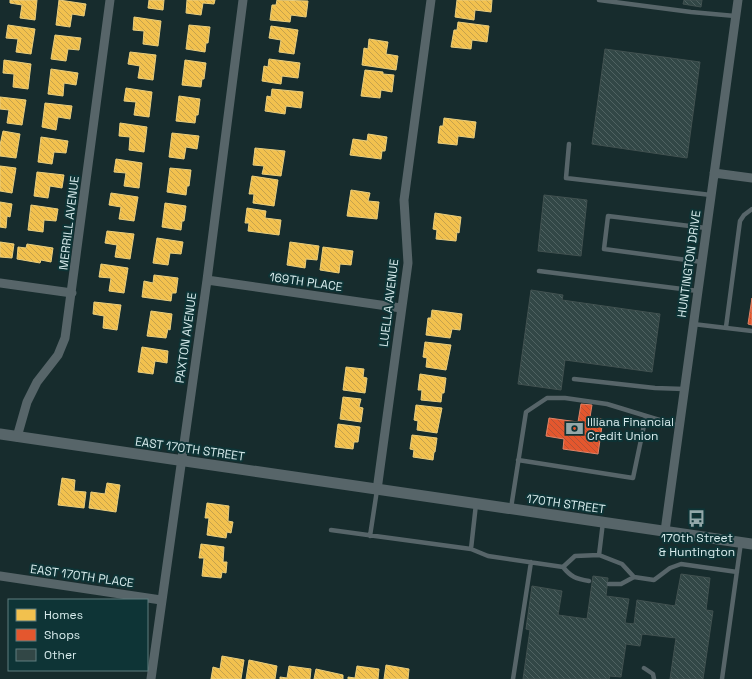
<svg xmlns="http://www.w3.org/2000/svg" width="752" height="679" viewBox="0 0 752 679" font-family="'Space Grotesk',sans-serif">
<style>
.homes{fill:url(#homes-back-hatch);stroke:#eace7d}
.shops{fill:url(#shops-back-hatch);stroke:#e08367}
.building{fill:url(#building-back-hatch);stroke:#415150}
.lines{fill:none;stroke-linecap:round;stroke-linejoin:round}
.service{stroke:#576569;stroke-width:4.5}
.minor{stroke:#576569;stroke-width:9}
.tertiary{stroke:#576569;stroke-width:11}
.labels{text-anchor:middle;stroke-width:4;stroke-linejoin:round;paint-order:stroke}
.street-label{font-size:12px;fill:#d7ebec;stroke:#0e3436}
.poi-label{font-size:12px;fill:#d7ebec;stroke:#0e3436;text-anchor:start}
</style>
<defs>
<pattern id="homes-back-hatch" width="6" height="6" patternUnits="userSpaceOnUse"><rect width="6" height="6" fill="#f2c14e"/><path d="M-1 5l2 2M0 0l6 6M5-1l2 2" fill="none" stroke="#c6a24c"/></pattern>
<pattern id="shops-back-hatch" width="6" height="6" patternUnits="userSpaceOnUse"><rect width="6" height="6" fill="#e4572e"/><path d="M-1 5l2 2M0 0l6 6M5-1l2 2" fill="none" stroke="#b35236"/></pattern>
<pattern id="building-back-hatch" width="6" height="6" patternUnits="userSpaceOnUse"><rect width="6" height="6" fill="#324746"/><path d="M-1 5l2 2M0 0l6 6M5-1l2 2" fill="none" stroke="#4f6261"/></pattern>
</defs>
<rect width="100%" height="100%" fill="#172c2d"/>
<path class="homes" d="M10,0H37L35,20L20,18L22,5L10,3Z
M59,0L86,4L84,16L72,14L70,27L56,25Z
M149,0H164L163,10L148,8Z
M187,0H215L214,4L203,3L201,15L186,13Z
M277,0L308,1L306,17L291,15L290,22L270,20L272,5H276Z
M457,0H492L491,12L475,10L474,20L455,17Z
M134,17L161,21L158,46L143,44L144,31L133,30Z
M458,22L489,26L487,42L472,40L471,49L451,47L454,30H457Z
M8,25L35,29L31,54L16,52L18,39L6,38Z
M189,25L210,27L208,43H206L205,52L186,49Z
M271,26L298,30L294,54L279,52L281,40L269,38Z
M55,35L81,38L79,50L68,49L66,61L51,59Z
M369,39L388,42L386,54L398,56L396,70L362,65L364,48L368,49Z
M130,52L156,55L153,80L138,78L140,66L128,64Z
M269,59L300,63L298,78L282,76L281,84L262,81L264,66L268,67Z
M4,60L31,64L28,89L13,87L14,74L3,73Z
M185,60L206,63L204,79H202L201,87L182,85Z
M51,69L78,73L76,85L64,83L63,96L48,94Z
M365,70L383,72V74L394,75L392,92L381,90L380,98L361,96Z
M126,88L152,92L149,117L134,115L136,102L124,101Z
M272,89L303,92L301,108L286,106L285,114L265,111L267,96L271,97Z
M179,96L200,99L198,115H196L195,123L176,121Z
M0,97L26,100L22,125L7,123L9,110L0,109Z
M45,103L72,106L70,119L58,117L56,130L42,127Z
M444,118L476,122L474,138L458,136L457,145L438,143L440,126H443Z
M120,123L147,127L144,152L129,150L130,137L119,136Z
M3,131L20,134L16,158L0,156V145Z
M172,133L199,136L197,149L186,147L184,159L169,157Z
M368,134L387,137L385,151H382L381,159L350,155L353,139L367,141Z
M41,137L68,141L66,153L54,152L52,164L38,162Z
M255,148L285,151L281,176L262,174L264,166L253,165Z
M116,159L142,163L139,188L124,186L126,173L114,172Z
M0,166L16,168L12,193L0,191Z
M170,168L191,170L189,186H187L186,195L167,192Z
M37,172L64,175L62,188L50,186L48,198L34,196Z
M252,176L278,180L274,206L253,203L254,194H249Z
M351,190L370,193L368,201L379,202L377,219L347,216Z
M111,193L138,197L134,221L119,219L121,207L109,205Z
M0,202L12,204L10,217L7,216L6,228L0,227Z
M165,203L186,206L184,221H182L181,230L162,227Z
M31,205L58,209L56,221L44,220L43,232L28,230Z
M247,208L266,211L265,218L281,220L279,235L248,231L249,223H245Z
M435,213L461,217L459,233L457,232L456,241L436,239L437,230L433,229Z
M107,231L134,234L130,259L115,257L117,245L105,243Z
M157,238L183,242L181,254L170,253L168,265L153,263Z
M0,242L14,244L12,258L0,257Z
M290,242L319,246L317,260L306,259L305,268L287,265Z
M27,244L53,248L51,262L41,260L40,263L17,259L18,247L26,248Z
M323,247L353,251L351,265L340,264L339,273L320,270Z
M101,264L128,268L124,293L109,291L111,278L99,277Z
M154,275L178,278L176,293H172L171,301L142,297L144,281L153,283Z
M94,302L121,305L117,330L103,328L104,316L93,314Z
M432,310L462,314L460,330L452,329L450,338L426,335L428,318H431Z
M151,311L172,314L170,330L168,329L166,338L147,336Z
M425,342L451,345L446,370L426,367L427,358L423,357Z
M142,347L168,351L167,363L155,361L153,374L138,372Z
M346,367L364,369L363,377L367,378L365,393L343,390Z
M420,374L446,378L444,393H442L441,402L421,400L422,390H418Z
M343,397L361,399L359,407L363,408L361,422L340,419Z
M416,405L442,408L437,433L417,430L418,421L414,420Z
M338,424L360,427L358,442H354L353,449L335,447Z
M412,435L437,438L435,452H434L433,460L413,457L414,450L410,449Z
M62,478L75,480L74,491L86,492L84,508L58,505Z
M107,483L120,485L116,512L89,508L91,492L105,494Z
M207,503L229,506L228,521L233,522L231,533L227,532L226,538L207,535L209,518H205Z
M201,544L224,547L223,562H227L226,573L222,572L221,578L202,576L204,558H199Z
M222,656L244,660L241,679H211L213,667L220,669Z
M249,660L277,666L275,679H246Z
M386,665L409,669L408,679H384Z
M289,666L311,669L310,679H280V677L287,678Z
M357,666L379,669L378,679H348V677L355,678Z
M316,669L343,675V679H314Z"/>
<path class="shops" d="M752,298V325L748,324Z
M581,404L592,405L590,417L603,419L598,454L563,449L564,439L546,436L549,418L578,422Z"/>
<path class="building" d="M684,0H702L701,7L683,4Z
M605,49L700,62L687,158L592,144Z
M544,195L587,200L581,256L538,251Z
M531,290L563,295L562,300L660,314L652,372L565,360L561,390L518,384Z
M681,574L710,578L706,610L713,611L703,679H670L676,638L642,634L640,646L626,644L621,677L610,676L609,679H523L530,630L526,629L532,586L562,591L558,615L587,619L593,576L608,578L606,596L629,599L625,623L634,624L637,600L675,606Z"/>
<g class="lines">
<path class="service" d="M599,0L691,12L735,16
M569,144L566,178L711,195
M702,262L604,249L608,216L706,228
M539,271L698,291
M693,324L752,331
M726,327L740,221L744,215L752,209
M574,379L655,388L684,389
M518,460L633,478L646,416
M511,508L526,412L547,398H565L607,404L679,426
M331,530L471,549L488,556L563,567L575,556L599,555L622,564L634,577L654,580L670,568L681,564L737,572
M370,536L377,490
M471,549L476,504
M599,555L603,522
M563,567C571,577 576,579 589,581
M609,584H621L634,577
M644,668L653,674L654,679
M513,679L531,562
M722,679L741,542"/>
<path class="minor" d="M714,173L752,178
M207,280L401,308
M0,283L72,293
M17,437L27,402L37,382L58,355L65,338L110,0
M377,490L408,263L404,200L431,0
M665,531L738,0
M0,576L161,600
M151,679L207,280L243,0"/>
<path class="tertiary" d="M0,434L752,544"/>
</g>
<defs>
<symbol id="bank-bare" viewBox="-9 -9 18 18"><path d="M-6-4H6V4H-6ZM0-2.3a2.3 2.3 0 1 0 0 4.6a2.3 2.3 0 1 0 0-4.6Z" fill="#94a8a9" stroke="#0e3436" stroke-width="2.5" paint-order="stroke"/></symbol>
<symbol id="bus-bare" viewBox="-9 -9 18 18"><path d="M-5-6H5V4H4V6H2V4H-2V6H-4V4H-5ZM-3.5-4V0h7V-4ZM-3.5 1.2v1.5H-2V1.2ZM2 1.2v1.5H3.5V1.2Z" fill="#94a8a9" stroke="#0e3436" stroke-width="2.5" paint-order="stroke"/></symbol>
</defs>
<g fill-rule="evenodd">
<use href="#bank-bare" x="562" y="416" width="25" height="25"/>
<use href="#bus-bare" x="684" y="506" width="25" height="25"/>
</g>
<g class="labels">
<g class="street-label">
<text transform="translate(69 223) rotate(-83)" y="4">MERRILL AVENUE</text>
<text transform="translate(689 264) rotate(-82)" y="4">HUNTINGTON DRIVE</text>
<text transform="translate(306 282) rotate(8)" y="4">169TH PLACE</text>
<text transform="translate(389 303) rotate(-83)" y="4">LUELLA AVENUE</text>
<text transform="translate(186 338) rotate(-82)" y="4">PAXTON AVENUE</text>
<text transform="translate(190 449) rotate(8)" y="4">EAST 170TH STREET</text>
<text transform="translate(566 504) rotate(8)" y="4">170TH STREET</text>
<text transform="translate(82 576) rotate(8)" y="4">EAST 170TH PLACE</text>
</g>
<g class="poi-label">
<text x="587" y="426">Illiana Financial<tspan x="587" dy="14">Credit Union</tspan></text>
<text x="697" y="542" text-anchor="middle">170th Street<tspan x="697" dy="14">&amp; Huntington</tspan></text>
</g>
</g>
<rect x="8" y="599" width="140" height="72" fill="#0e3436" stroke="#5e7d7f"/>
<rect x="16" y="609" width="20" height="12" fill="#f2c14e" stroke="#5e7d7f"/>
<text x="44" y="619" font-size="12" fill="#d7ebec">Homes</text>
<rect x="16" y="629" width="20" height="12" fill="#e4572e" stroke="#5e7d7f"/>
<text x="44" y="639" font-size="12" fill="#d7ebec">Shops</text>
<rect x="16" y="649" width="20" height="12" fill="#324746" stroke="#5e7d7f"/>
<text x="44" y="659" font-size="12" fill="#d7ebec">Other</text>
</svg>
